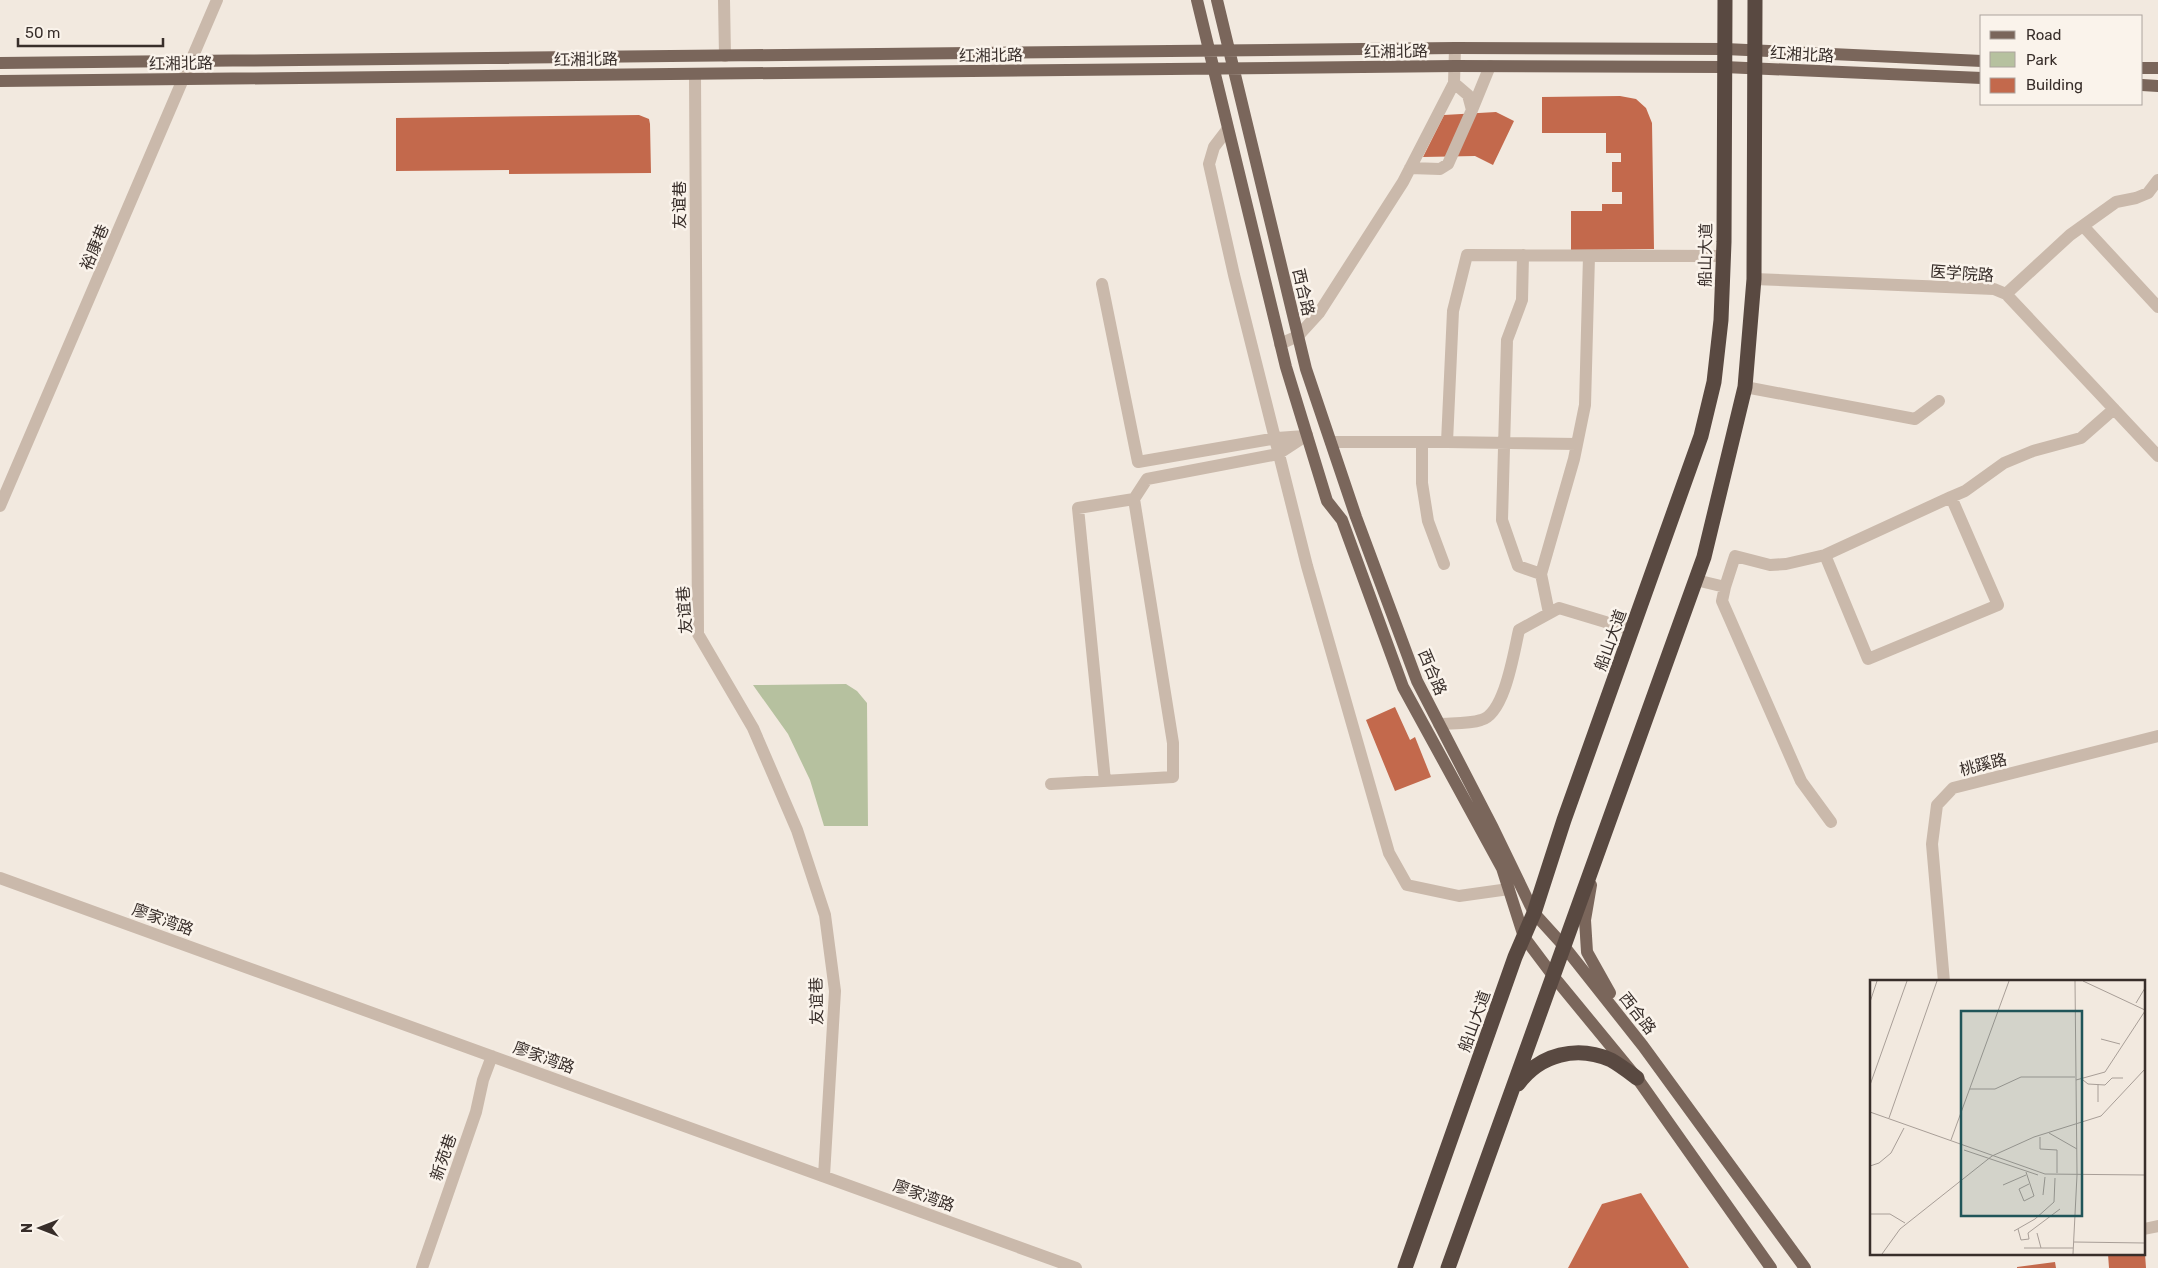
<svg xmlns="http://www.w3.org/2000/svg" width="2158" height="1268" viewBox="0 0 2158 1268" font-family="Rubik,'Noto Sans SC',sans-serif">
<style>
.green{fill:#b6c19f}
.building{fill:#c3694c}
.lines{fill:none;stroke-linecap:round;stroke-linejoin:round}
.minor{stroke:#cab9ab;stroke-width:12}
.major{stroke:#7a665b;stroke-width:12}
.highway{stroke:#594941;stroke-width:15}
.labels{text-anchor:middle;stroke-width:5;stroke-linejoin:round;paint-order:stroke}
.street-label{font-size:16px;fill:#382e2a;stroke:#faf3eb}
.inset-road{fill:none;stroke:#a89e97;stroke-width:1}
.view{fill:#205559;fill-opacity:0.15;stroke:#205559;stroke-width:2.5}
.inset-edge{fill:none;stroke:#382e2a;stroke-width:2.5}
</style>
<rect width="100%" height="100%" fill="#f2e9df"/>
<path class="green" d="M846,684L857,691L867,703L868,826H824L810,780L788,734L753,685Z"/>
<path class="building" d="M1620,96L1636,99L1646,108L1652,123L1654,249L1571,250V211H1602V204H1622V192H1612V162H1621V153H1606V133H1542V97Z
M1496,112L1514,121L1493,165L1475,156L1423,157L1444,115Z
M639,115L649,119L650,124L651,173L509,174V170L396,171V118Z
M1395,707L1410,740L1415,737L1431,777L1395,791L1366,720Z
M1641,1193L1689,1268H1568L1602,1204Z
M2108,1254H2145L2146,1268H2109Z
M2055,1262L2056,1268H2017V1267Z"/>
<g class="lines">
<path class="minor" d="M724,0L725,56
M695,74L698,634L753,728L797,830L825,915L835,991L824,1176
M1472,110L1490,66
M1227,130L1214,147L1209,164L1234,275L1307,566L1389,853L1407,885L1459,896L1509,889
M1410,168L1440,169L1448,164L1472,110L1468,95L1454,83
M2084,227L2158,307
M1523,255L1522,300L1507,340L1502,520L1518,566L1541,574
M1754,279L1994,289L2006,294L2158,456
M1102,284L1138,462L1277,438L1305,436
M2006,294L2070,235L2116,202L2136,198L2148,193L2158,180
M1280,344L1298,336L1319,313L1403,182L1454,83L1455,48
M1745,387L1915,419L1939,401
M1331,442H1447L1453,311L1467,255L1723,256
M1422,442V483L1428,521L1444,564
M1447,442L1577,444
M1951,497L1965,491L2004,463L2033,451L2081,438L2114,409
M0,506L217,0
M1696,580L1725,587L1735,556L1770,565L1786,564L1825,555L1951,497L1998,605L1868,659L1825,555
M1725,587L1722,601L1801,781L1831,822
M1549,613L1541,574L1574,459L1585,405L1589,256
M1439,724C1452,723 1469,724 1481,720C1505,714 1514,651 1519,630L1559,608L1632,630
M1105,781L1078,508L1134,499
M1051,784L1173,777V743L1134,499L1147,479L1278,454L1307,435
M0,878L1076,1268
M1944,982L1932,844L1937,805L1953,788L2158,736
M2144,1229L2158,1226
M422,1268L476,1112L483,1080L492,1056"/>
<path class="major" d="M1197,0L1286,367L1327,501L1342,520L1403,687L1502,868L1524,937L1554,977L1637,1078L1771,1268
M1217,0L1306,369L1356,517L1417,681L1493,828L1534,913L1563,945L1643,1046L1805,1268
M0,63L1455,48L1725,49L1982,61
M2142,68H2158
M0,81L1455,66L1724,67L1982,78
M2142,85L2158,86
M1591,885L1585,920L1587,952L1610,993"/>
<path class="highway" d="M1518,1084C1540,1054 1577,1045 1611,1060C1620,1065 1629,1072 1637,1078
M1405,1268L1515,957L1534,913L1564,820L1701,436L1714,382L1721,320L1724,242L1725,0
M1448,1268L1704,557L1745,387L1754,279L1755,0"/>
</g>
<g class="labels">
<g class="street-label">
<text transform="translate(1396 51) rotate(-1)" y="6">红湘北路</text>
<text transform="translate(1802 54) rotate(3)" y="6">红湘北路</text>
<text transform="translate(991 55) rotate(-1)" y="6">红湘北路</text>
<text transform="translate(586 59) rotate(-1)" y="6">红湘北路</text>
<text transform="translate(181 63) rotate(-1)" y="6">红湘北路</text>
<text transform="translate(679 205) rotate(-90)" y="6">友谊巷</text>
<text transform="translate(94 247) rotate(-67)" y="6">裕康巷</text>
<text transform="translate(1705 255) rotate(-89)" y="6">船山大道</text>
<text transform="translate(1962 273) rotate(4)" y="6">医学院路</text>
<text transform="translate(1304 292) rotate(77)" y="6">西合路</text>
<text transform="translate(684 610) rotate(-94)" y="6">友谊巷</text>
<text transform="translate(1610 640) rotate(-70)" y="6">船山大道</text>
<text transform="translate(1433 672) rotate(67)" y="6">西合路</text>
<text transform="translate(1983 764) rotate(-14)" y="6">桃蹊路</text>
<text transform="translate(163 919) rotate(20)" y="6">廖家湾路</text>
<text transform="translate(816 1001) rotate(-91)" y="6">友谊巷</text>
<text transform="translate(1638 1013) rotate(52)" y="6">西合路</text>
<text transform="translate(1474 1021) rotate(-70)" y="6">船山大道</text>
<text transform="translate(544 1057) rotate(20)" y="6">廖家湾路</text>
<text transform="translate(443 1157) rotate(-71)" y="6">新苑巷</text>
<text transform="translate(924 1195) rotate(20)" y="6">廖家湾路</text>
</g>
</g>
<g transform="translate(1870 980)">
<rect width="275" height="275" fill="#f2e9df"/>
<path class="inset-road" d="M213,1L275,30M0,22L7,1M266,23L275,8M231,59L250,64M206,100L235,92L275,31M213,100L218,104L235,105L242,98H253M228,104V122M0,105L37,1M100,109H125L151,97H205M0,132L175,194L275,195M19,138L67,1M179,153L207,169M170,157V169L187,170V193M81,160L139,1M94,170L168,195M0,186L9,183L21,173L34,148M156,192L164,216L154,221L149,209L159,204M133,205L156,195M173,215L175,197M0,234H20L35,243M148,249L151,260L159,259L158,253L190,229M144,251L165,239L184,222L185,198M167,253L171,268M204,262L275,263M154,268H203M12,274L30,249L122,176L164,157L231,136L275,89M203,274L207,195L205,1"/>
<path class="view" d="M91,31H212V236H91Z"/>
<rect width="275" height="275" class="inset-edge"/>
</g>
<rect x="1980" y="15" width="162" height="90" fill="#faf3eb" stroke="#aca49e"/>
<rect x="1990" y="31" width="25" height="8" fill="#7a665b" stroke="#aca49e"/>
<text x="2026" y="40" font-size="15" fill="#382e2a">Road</text>
<rect x="1990" y="52" width="25" height="15" fill="#b6c19f" stroke="#aca49e"/>
<text x="2026" y="65" font-size="15" fill="#382e2a">Park</text>
<rect x="1990" y="78" width="25" height="15" fill="#c3694c" stroke="#aca49e"/>
<text x="2026" y="90" font-size="15" fill="#382e2a">Building</text>
<g transform="translate(40 1228) rotate(270)" stroke="#faf3eb" stroke-width="4" paint-order="stroke">
<path d="M0-4L9 19L0 12L-9 19Z" fill="#382e2a"/>
<text y="-8" font-size="14" font-weight="bold" text-anchor="middle" fill="#382e2a">N</text>
</g>
<path d="M18 38v8h145v-8" fill="none" stroke="#382e2a" stroke-width="2.5"/>
<text x="25" y="38" font-size="15" fill="#382e2a" stroke="#faf3eb" stroke-width="4" paint-order="stroke">50 m</text>
</svg>
